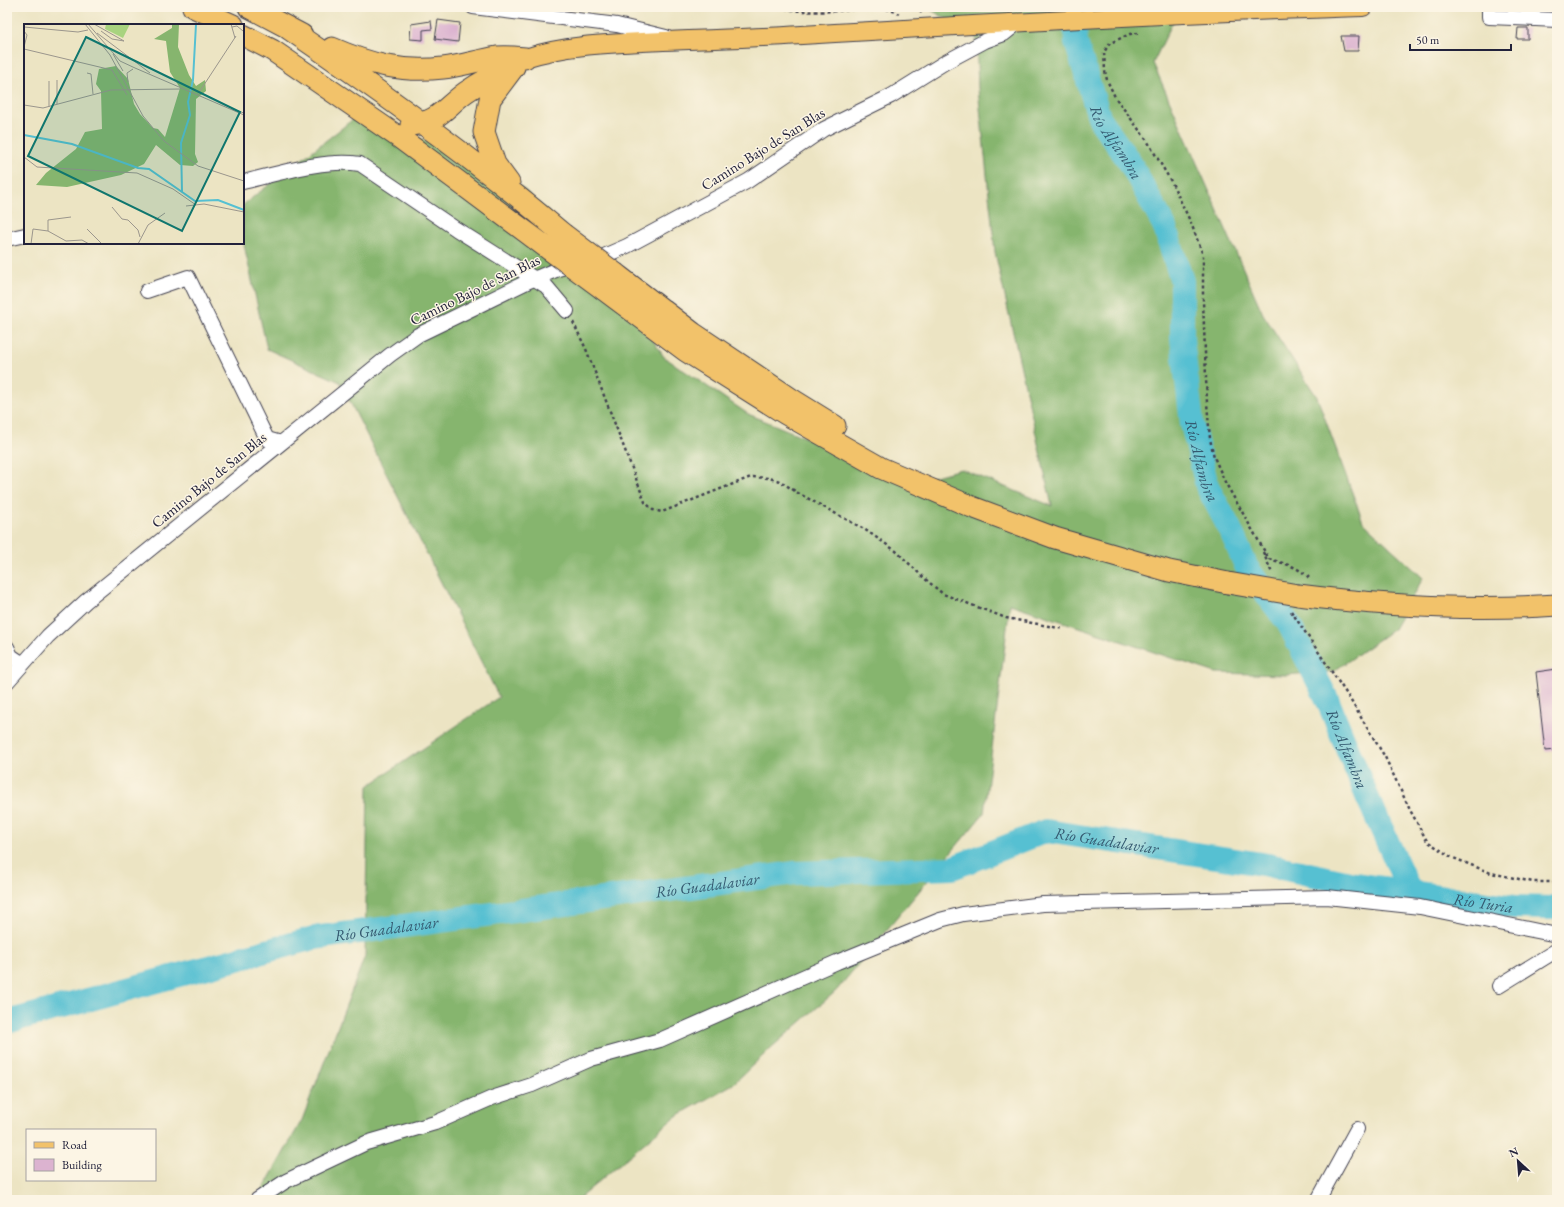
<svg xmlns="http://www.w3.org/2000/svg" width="1564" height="1207" viewBox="0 0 1564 1207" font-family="'EB Garamond',serif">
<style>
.forest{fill:#86b56e;stroke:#546c54}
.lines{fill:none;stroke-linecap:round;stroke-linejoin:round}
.river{stroke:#56c0d2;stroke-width:24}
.building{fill:#dcb3d0}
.minor-casing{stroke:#403f4f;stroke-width:16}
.major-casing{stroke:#403f4f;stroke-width:20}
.highway-casing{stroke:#403f4f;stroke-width:23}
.path{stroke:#403f4f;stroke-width:2.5;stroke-dasharray:3 3;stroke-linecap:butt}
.minor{stroke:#fff;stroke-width:14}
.major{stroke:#f2c26a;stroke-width:18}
.highway{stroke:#f2c26a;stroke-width:21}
.highway-bridge-casing{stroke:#403f4f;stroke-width:23;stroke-linecap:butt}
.highway-bridge{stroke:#f2c26a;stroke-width:21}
.labels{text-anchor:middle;stroke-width:3;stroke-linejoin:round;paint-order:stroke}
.street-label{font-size:15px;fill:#22223b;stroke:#fcf5e5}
.water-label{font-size:16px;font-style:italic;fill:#345970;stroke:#fcf5e5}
.inset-river{fill:none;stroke:#56c0d2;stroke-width:2}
.inset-road{fill:none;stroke:#9b968d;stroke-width:1}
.view{fill:#0f766e;fill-opacity:0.15;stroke:#0f766e;stroke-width:2}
.inset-edge{fill:none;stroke:#22223b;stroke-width:2}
</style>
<rect width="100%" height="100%" fill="#fcf5e5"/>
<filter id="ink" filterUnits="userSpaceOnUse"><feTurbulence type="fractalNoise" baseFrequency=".025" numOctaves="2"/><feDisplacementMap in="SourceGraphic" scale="8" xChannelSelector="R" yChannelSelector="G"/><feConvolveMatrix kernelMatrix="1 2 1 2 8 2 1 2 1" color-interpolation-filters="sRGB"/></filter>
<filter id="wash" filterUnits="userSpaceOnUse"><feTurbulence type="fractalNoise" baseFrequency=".012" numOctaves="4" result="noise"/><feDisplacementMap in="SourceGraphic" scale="16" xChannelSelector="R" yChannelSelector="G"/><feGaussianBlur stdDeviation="0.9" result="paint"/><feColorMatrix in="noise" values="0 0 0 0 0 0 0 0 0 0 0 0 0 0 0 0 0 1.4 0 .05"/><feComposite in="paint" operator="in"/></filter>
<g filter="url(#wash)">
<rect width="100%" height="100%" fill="#ece4c3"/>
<path class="forest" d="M926,7H1180L1153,63L1263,314L1317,397L1363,522L1423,578L1394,629L1334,671L1286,675L1216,673L1010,604L984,813L836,991L772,1047L733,1084L675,1117L577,1200H257L302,1120L365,956L368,786L499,697L340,382L267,349L243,240V205L360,114L508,175L599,258L664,357L748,414L914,482L961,469L1052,506L995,252L978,89L976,36Z"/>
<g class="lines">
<g class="river">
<path id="s1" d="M1074,7L1076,42L1100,120L1129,161L1164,225L1182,281V339L1192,424L1207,486L1230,529L1247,568L1289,624L1327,699L1366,794L1410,892"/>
<path id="s2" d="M7,1022L314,938L795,873L952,868L1046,831L1268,865L1354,884L1514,907L1551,908L1557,906"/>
</g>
</g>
<g id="blocks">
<path class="building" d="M438,20L460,23L458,42L435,39Z
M431,21L432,29L423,30V40L410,39L411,24Z
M1518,28H1528V39H1517Z
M1341,36H1359L1358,51H1344Z
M1557,669V750L1545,751L1536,672Z"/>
</g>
</g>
<g filter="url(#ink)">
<use href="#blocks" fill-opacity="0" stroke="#403f4f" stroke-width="1"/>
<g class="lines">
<defs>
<path id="minor" d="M473,7L617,25L666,37
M1489,7V17L1557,20
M243,182C277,174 325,158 360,164L456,229L546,286L567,311
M7,239L25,235
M147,291L188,277L267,439L281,443
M7,647L11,656L23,664
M7,682L48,636L86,601L390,355L418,335L529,281L558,269L597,259L627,246L748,181L824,129L891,96L944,63L985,41L1004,34L1019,22
M1499,986L1557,950
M257,1200L286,1181L366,1143L435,1123L492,1098L532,1085L591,1059L660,1040L837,962L940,920L963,914L1043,904L1327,897L1420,907L1557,935
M1318,1200L1357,1129"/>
<path id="major" d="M525,58C569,44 617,43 663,41C709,39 756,38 802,35C989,24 1176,13 1363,7"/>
<path id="highway" d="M193,7L233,25
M249,7L302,35
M289,29C383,93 476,160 563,234
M243,35L272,50L400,138L550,250
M332,48C369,64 402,73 443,68C461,66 479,60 497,57C506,56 516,57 525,58
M411,125C439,122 445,107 466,92C482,81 495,74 513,67
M509,183L495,164L484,132L490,99L514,67
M616,274L693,333L793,400L835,426
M603,289L686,351L786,414L881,468L972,507L1055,538L1169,571L1228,583
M1298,595C1384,606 1470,611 1557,605"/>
</defs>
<use href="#minor" class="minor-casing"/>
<use href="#major" class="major-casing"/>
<use href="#highway" class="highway-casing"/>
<path class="path" d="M779,7C808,16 852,9 884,8L896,12L899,14
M920,13L924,7
M1138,33L1130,34L1110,43L1104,52L1105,71L1107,80L1115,97L1148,142L1172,183L1191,223L1203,255V301L1207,403L1210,439L1214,457L1225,482L1269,559C1283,563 1300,567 1310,579
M573,322L586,349L645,502L653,510L662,512L751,477L769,478L780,481L798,493L864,529L896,551L924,578L943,594L1006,618L1064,629
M1263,552L1272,573
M1291,611L1348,696L1385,757L1410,810L1427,841L1451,857L1491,873L1533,882H1557"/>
<use href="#minor" class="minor"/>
<use href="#major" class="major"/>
<use href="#highway" class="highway"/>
<defs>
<path id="highway-bridge" d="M563,234L616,274
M550,250L603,289
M1228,583L1298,595"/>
</defs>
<use href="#highway-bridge" class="highway-bridge-casing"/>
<use href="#highway-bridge" class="highway-bridge"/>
</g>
</g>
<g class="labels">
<g class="street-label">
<text transform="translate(763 149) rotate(-32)" y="5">Camino Bajo de San Blas</text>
<text transform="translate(475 290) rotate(-26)" y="5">Camino Bajo de San Blas</text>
<text transform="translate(209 480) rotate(-39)" y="5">Camino Bajo de San Blas</text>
</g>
<g class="water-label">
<text dy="6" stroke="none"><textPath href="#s1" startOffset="144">Río Alfambra</textPath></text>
<text dy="6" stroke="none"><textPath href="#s1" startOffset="480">Río Alfambra</textPath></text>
<text dy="6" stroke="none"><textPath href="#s1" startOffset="805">Río Alfambra</textPath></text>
<text dy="6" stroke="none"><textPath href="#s2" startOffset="1123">Río Guadalaviar</textPath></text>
<text dy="6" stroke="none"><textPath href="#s2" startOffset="715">Río Guadalaviar</textPath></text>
<text dy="6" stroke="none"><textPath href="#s2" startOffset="1505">Río Turia</textPath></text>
<text dy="6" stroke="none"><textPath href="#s2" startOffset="391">Río Guadalaviar</textPath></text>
</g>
</g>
<g transform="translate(24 24)">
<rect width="220" height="220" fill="#ece4c3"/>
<path d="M82,0H106L99,14L81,5Z" fill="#a8d37f"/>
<path d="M148,0H155L154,23L165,51L172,62L181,56L182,67L172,75L171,130L174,138L169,142L156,141L132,121L120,140L97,151L43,163L12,161L22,149L52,125L61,108L78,105L77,67L72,60L75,45L92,42L104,55L110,80L116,90L129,104L134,105L141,113L156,64L146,48L142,17L130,15L148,4Z" fill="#86b56e"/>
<path class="inset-river" d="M0,111L48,120L114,144L125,145L171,177L194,176L220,186M158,168L157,119L166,91L164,78L169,56L172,0"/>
<path class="inset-road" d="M61,0L86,31L119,92L140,117L174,142L220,157M64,0L96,37L111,44M70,0L100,17M207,0L211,14M0,3L54,8L64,6M208,3L213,2L219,7M0,7L3,11L0,23M77,7L88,15L100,17M73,9L126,49M0,25L88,46L103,71M89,30L99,47M111,44L220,91M63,49L67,50L69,70M104,58L103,49L109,45M174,70L212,12M33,80V56M0,81L19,84L87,66L156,65M25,83V57M208,85L220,89M0,133L13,143L113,149L149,165L172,181M162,182L180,180L220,188M88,183L98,195L104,196L114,206L116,213M63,205L78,220M24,207L42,217L58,216L65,220M7,220L9,205L24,207V196L47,193M114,220L124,201L141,189"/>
<path class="view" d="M62,13L216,88L158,207L4,132Z"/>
<rect width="220" height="220" class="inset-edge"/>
</g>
<rect width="1564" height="1207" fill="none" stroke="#fcf5e5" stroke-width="24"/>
<rect x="26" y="1129" width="130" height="52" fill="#fcf5e5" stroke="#a5a1a1"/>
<rect x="34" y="1142" width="20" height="6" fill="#f2c26a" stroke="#a5a1a1"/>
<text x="62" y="1149" font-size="12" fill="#22223b">Road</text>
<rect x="34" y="1159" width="20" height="12" fill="#dcb3d0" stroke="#a5a1a1"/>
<text x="62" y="1169" font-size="12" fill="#22223b">Building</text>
<g transform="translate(1518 1161) rotate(334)" stroke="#fcf5e5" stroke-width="3" paint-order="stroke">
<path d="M0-3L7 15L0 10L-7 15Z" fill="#22223b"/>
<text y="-6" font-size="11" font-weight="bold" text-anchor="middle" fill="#22223b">N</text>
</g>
<path d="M1410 44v6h101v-6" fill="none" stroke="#22223b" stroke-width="2"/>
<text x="1416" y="44" font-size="12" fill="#22223b" stroke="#fcf5e5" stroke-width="3" paint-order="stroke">50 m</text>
</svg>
